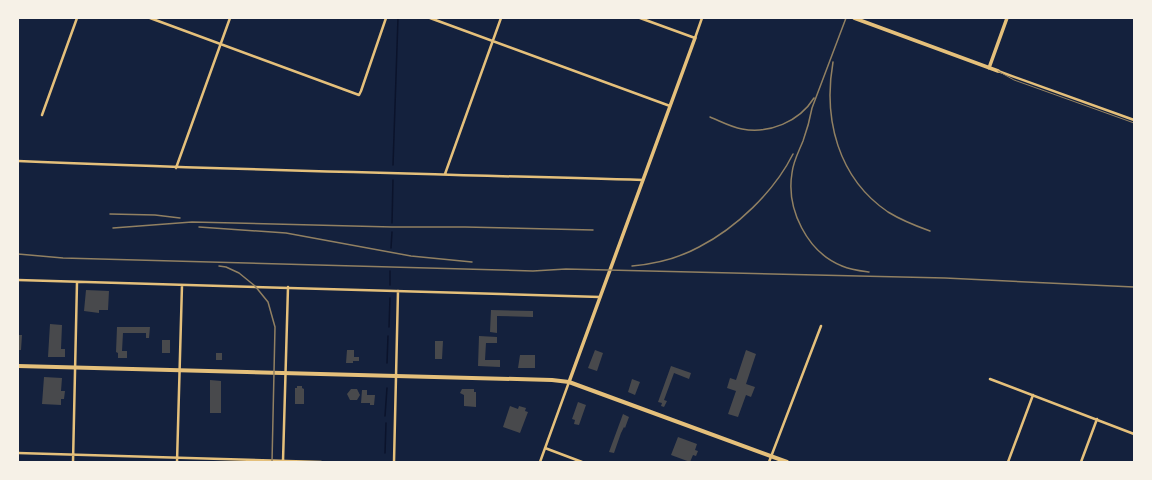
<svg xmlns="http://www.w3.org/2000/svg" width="1152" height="480" viewBox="0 0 1152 480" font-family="Karla,sans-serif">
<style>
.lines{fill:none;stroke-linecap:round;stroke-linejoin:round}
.stream{stroke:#0b132b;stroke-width:1.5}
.building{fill:#48494c}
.minor{stroke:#e5c07b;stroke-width:2.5}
.tertiary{stroke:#e5c07b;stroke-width:3.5}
.secondary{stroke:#e5c07b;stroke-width:4}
.tram{stroke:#918062;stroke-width:1}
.rail{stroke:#918062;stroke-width:1.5}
</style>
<rect width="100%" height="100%" fill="#14213d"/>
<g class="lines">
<path class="stream" d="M393,165L398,18
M392,223L393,180
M391,248L392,232
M390,285V271
M389,327L390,298
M387,363L388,336
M385,416L387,388
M385,453L386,423"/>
</g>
<path class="building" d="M86,290L109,291L108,310H99V313L84,311Z
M491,310L533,311V317L497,316V333L490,332Z
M50,324L62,325L61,349H65V357H48Z
M117,327H150L149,338H146V333H123L122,351H127V358H118V353L116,352Z
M18,335H22L21,350H18Z
M479,336L497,337V343H486L485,360H500V367L478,366Z
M162,340H170V353H162Z
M435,341H443L442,359H435Z
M347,350H354V357H359V361H353V363H346Z
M595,350L603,353L597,371L588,368Z
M746,350L756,354L746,384L755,387L751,397L746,395L738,417L728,414L736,391L727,388L730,378L736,380Z
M216,353H222V360H216Z
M520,355H535V368H518Z
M671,366L691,373L689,379L674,373L664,400L667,401L664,407L661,406L662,403L658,402Z
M44,377L62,378L61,391H65L64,399H61V405L42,404Z
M632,379L640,382L635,395L628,392Z
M210,380L221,381V413H210Z
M297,386H302V388L304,389V404H295V388H297Z
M351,389H357L360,395L357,400H350L347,394Z
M462,389H474V392H476V407L464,406V395L460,393Z
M362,390H367V395H375L374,405H370V403H361Z
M578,402L586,405L579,425L574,424L575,420L572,419Z
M510,406L518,409L519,406L526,408L525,411L528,412L520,433L503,427Z
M623,414L629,417L625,428L624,427L621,433L614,453L609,452Z
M678,437L697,444L695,450L698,451L696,456L693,455L690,462L671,455Z"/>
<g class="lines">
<path class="minor" d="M150,18L359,95L361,91L386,18
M430,18L670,106
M640,18L695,38L702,18
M998,71L1134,120
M42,115L77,18
M18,161C226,170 435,174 643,180
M176,168L230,18
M445,174L501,18
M18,280L600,297
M990,379L1134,434
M545,448L582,462
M18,453L321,462
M283,461L288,287
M73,462L77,282
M177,462L182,285
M394,462L398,291
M540,462L569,382
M769,462L821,326
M1008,462L1033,395
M1081,462L1097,419"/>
<path class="tertiary" d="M854,18L998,71
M989,68L1007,18
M569,382L695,38"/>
<path class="secondary" d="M18,366L552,380L569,382L787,462"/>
<path class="tram" d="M998,71L1014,80L1134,123"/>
<path class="rail" d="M846,18L812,108C810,119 807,130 803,141C799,151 793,162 792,173C786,209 807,252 842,266C851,270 861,271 869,272
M833,62C823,119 838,178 888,212C901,220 916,226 930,231
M710,117C720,121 731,127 742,129C769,134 799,122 814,98
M110,214L155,215L180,218
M199,227L286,233L411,256L472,262
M113,228L192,222L392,227H465L593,230
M18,254L63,258L533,271L566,269L945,278L1134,287
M219,266L226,267L239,273L255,286L268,302L275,327L272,462
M632,266C655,264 679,258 699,247C736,228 774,192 793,154"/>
</g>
<rect width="1152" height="480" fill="none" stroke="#f6f1e7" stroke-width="38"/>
</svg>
